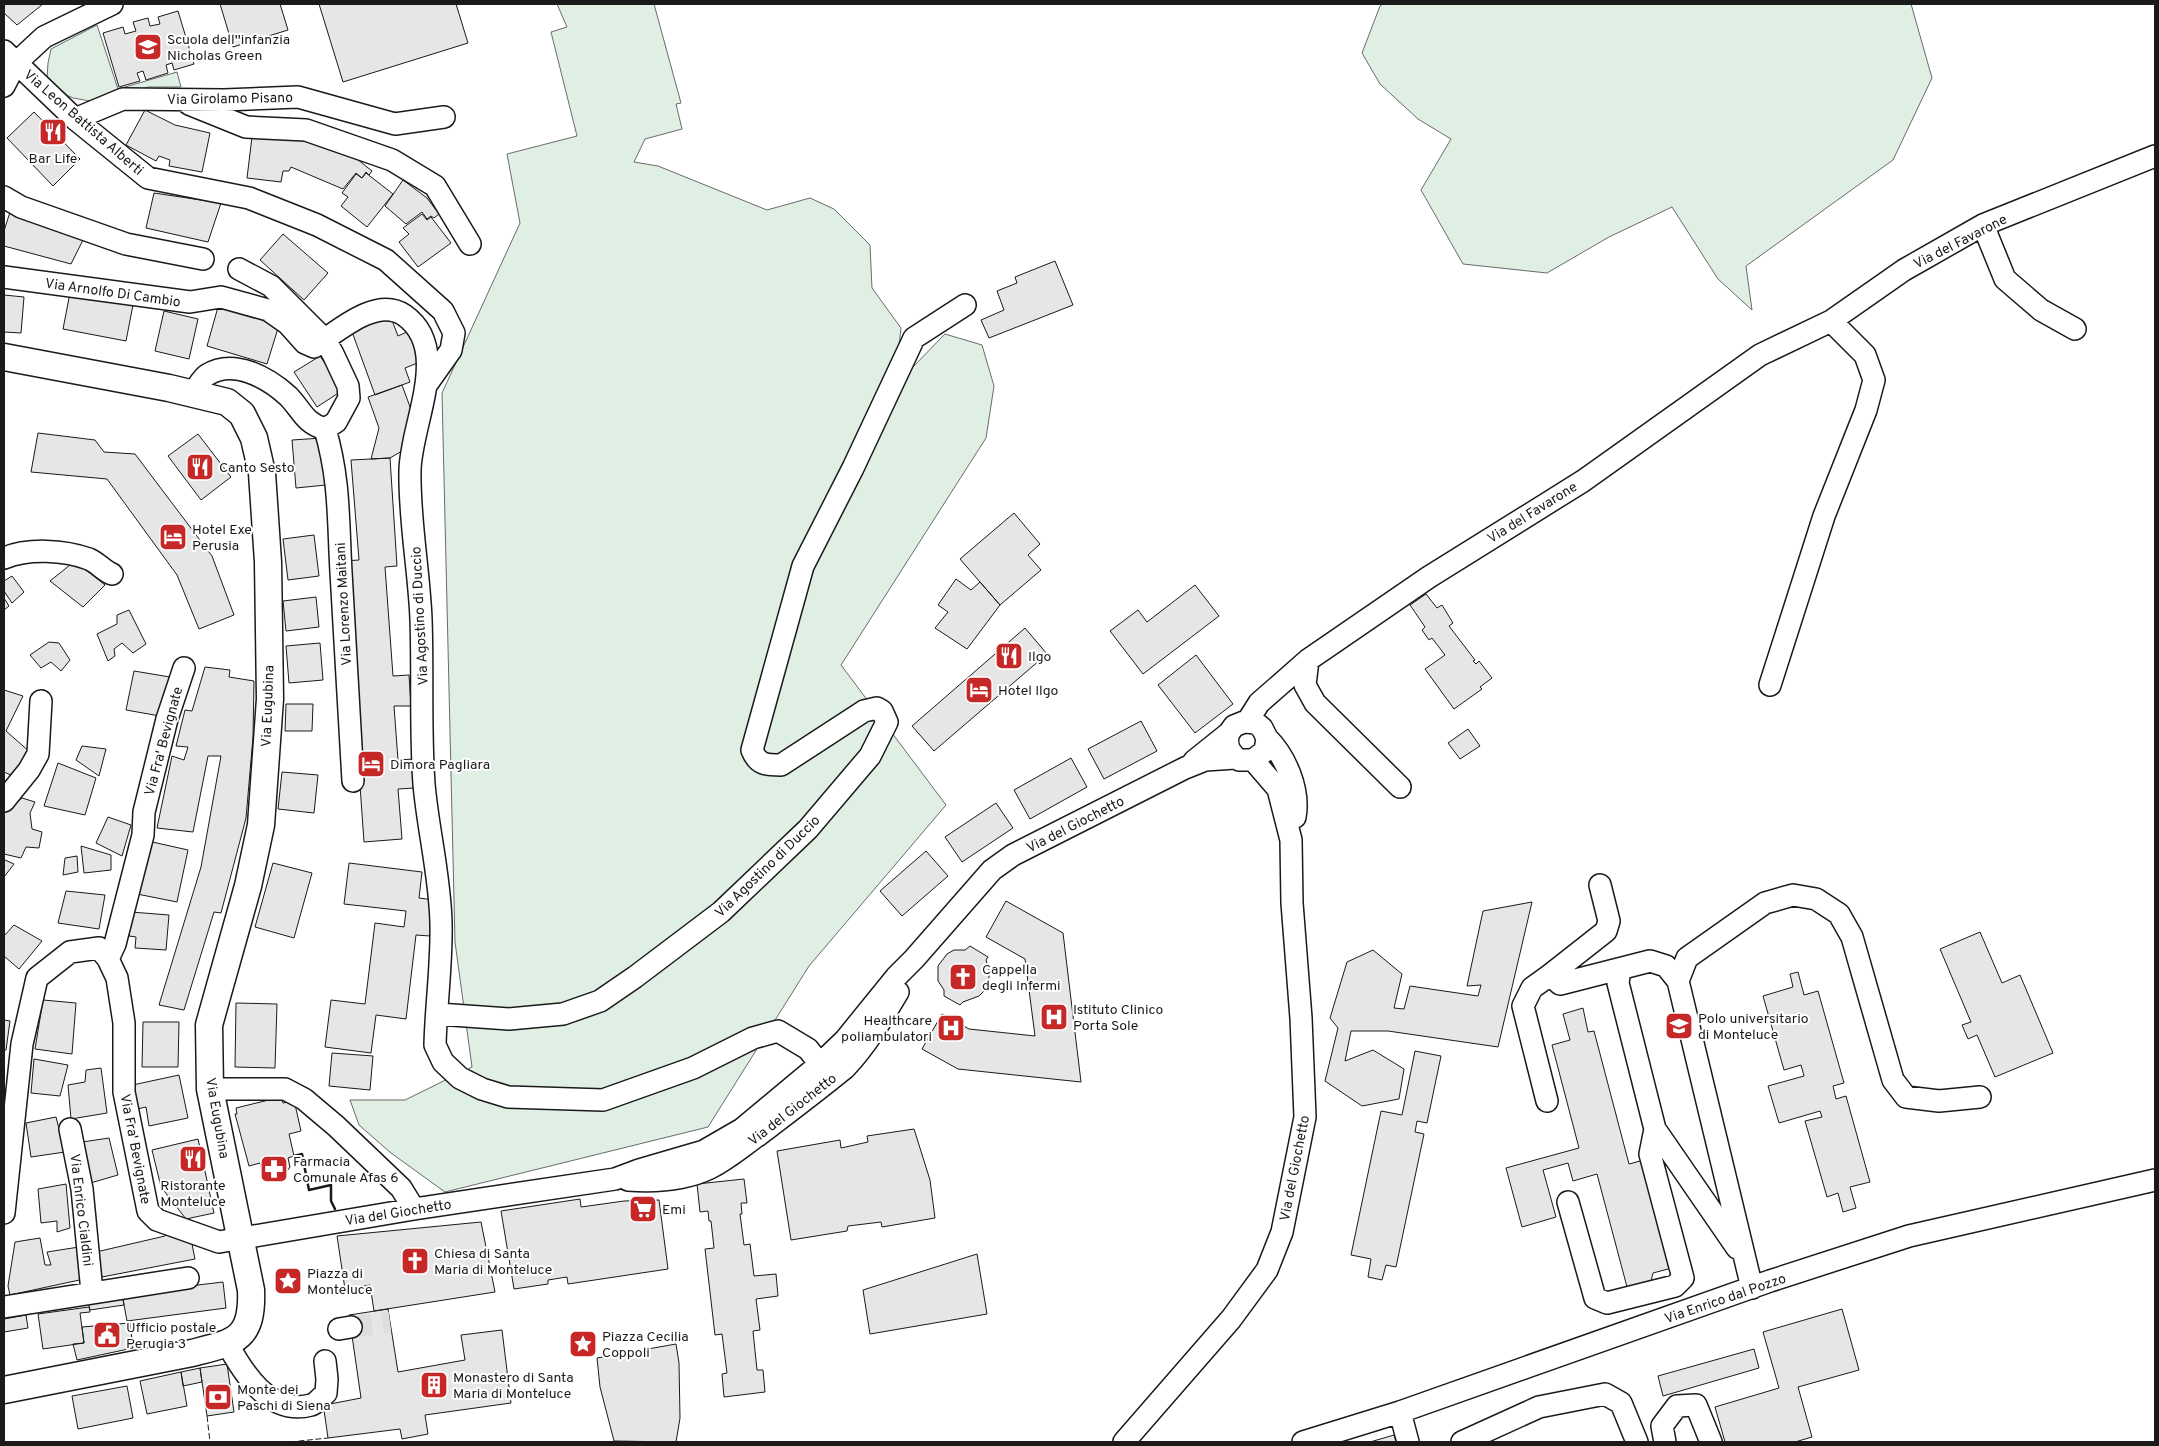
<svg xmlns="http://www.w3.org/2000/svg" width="2159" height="1446" viewBox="0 0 2159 1446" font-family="Overpass,sans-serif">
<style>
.green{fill:#e0efe3;stroke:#6a6a6a}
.building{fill:#e6e6e6;stroke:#1a1a1a}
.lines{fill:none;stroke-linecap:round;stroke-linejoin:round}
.minor-tunnel{stroke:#ddd;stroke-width:21;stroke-dasharray:21 11;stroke-linecap:butt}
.minor-casing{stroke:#1a1a1a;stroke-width:24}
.major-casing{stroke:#1a1a1a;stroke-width:29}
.minor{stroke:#fff;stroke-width:21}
.major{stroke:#fff;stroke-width:26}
.fence{stroke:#1a1a1a;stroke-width:1;stroke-dasharray:6 2.5;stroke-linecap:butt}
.wall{stroke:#1a1a1a;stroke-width:2.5}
.labels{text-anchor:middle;stroke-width:4;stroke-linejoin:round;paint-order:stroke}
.poi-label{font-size:14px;fill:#1a1a1a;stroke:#fff;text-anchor:start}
.street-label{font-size:14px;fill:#1a1a1a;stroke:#fff}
</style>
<rect width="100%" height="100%" fill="#fff"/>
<path class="green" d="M557,4H654L681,103L676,104L682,129L645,139L634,162L658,166L767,210L810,198L834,209L870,245L872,288L901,328L898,355L909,371L945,334L982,345L994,386L986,438L841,665L946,805L809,966L708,1127L445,1192L391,1153L359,1125L350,1100H405L472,1067L455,942L442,393L520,223L507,154L577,136L551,32L567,27Z
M1383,4H1911L1932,78L1893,160L1746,266L1752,310L1718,279L1672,207L1609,237L1547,273L1463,264L1421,190L1451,139L1418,119L1380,84L1362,53L1380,6Z
M97,25L118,89L177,72L181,87H148L101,103L73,98L62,93L47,79L48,63L51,49Z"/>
<path class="building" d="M4,4H43L17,25L4,13Z
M220,4H280L288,30L233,47Z
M319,4H456L468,43L343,82Z
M178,11L194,64L174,70L172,63L166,65L168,73L146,80L143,71L137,73L140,81L119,87L103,33L123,27L125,34L136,31L133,22L148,18L150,26L160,24L158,17Z
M145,110L175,125L210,133L202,172L169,166L170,160L159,156L156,161L126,145Z
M34,112L80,159L53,186L7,138Z
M303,136L357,159L372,171L369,175L366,172L362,178L356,173L343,189L291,167L289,171H283L281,182L247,178L252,137Z
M366,173L393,194L367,227L341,206L348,197L342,193L356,174L362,178Z
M403,180L427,198L439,214L434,218L431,216L427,219L422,212L406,224L385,206Z
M154,193L221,203L208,242L146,228Z
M10,212L85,236L71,264L4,246V231Z
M422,214L427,220L431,217L451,243L418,267L399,242L409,234L403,228Z
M283,234L328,273L304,300L260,260Z
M1055,261L1073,305L989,338L981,320L1004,310L997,291L1017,283L1015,277Z
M70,293L133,305L126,341L63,329Z
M4,295L24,297L21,333L4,332Z
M218,307L279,325L267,364L207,346Z
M164,311L198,319L189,359L155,351Z
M390,315L398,336L409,331L420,362L405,368L410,382L375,395L351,329Z
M320,356L343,390L317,407L294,372Z
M402,385L413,415L407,448L390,458L371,459L379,428L368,397Z
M38,433L95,440L104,452L135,454L212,556L234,615L199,629L177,575L107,479L31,472Z
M198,434L231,477L201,500L168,456Z
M322,438L326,485L296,488L292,440Z
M390,458L397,566L385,567L393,676L409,675L411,706H394L398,760L413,759L414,788L398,789L402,839L364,842L344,561L359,560L351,460Z
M1014,513L1040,544L1028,555L1041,570L1000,605L960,559Z
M314,535L319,576L288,580L283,539Z
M75,561L105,585L83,607L50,581Z
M12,576L24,592L12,603L4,591V581Z
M956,579L971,590L980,582L1000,605L967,649L935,628L948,612L938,605Z
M1195,585L1219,616L1143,674L1110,631L1138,610L1147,622Z
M1426,594L1437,608L1442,605L1453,623L1449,626L1475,660L1473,661L1476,664L1479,661L1492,678L1480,687L1482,689L1454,709L1425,669L1445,655L1432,638L1429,640L1422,630L1425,627L1410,605Z
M316,597L319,627L286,631L283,601Z
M4,598L9,606L4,610Z
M129,610L146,644L133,653L122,643L114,649L115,656L108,661L97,634L117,624V615Z
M1025,628L1047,654L934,751L912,726Z
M49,642L59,643L70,660L61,671L51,662L41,668L30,655Z
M320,643L323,680L289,683L286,646Z
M1196,655L1233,704L1195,733L1158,685Z
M205,667L230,670L229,677L254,681L253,737L246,818L221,913L214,912L184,1010L159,1005L201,867L221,756H208L193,832L157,828L172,756L184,760L188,747L176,746L185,710L192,711Z
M134,671L170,677L160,716L126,710Z
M4,690L23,696L6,731L31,753L17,778L4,772Z
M286,704H313L312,731H285Z
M1141,721L1157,751L1104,779L1088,749Z
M1468,729L1480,746L1460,759L1448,743Z
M82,746L106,749L99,776L76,760Z
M1071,758L1087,787L1030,819L1014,790Z
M58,763L96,778L85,815L44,806Z
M282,772L318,775L314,813L278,809Z
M22,798L35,802L30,813L32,829L42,832L39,848L26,847L21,858L4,854V811Z
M996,803L1013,828L962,862L945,837Z
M108,817L131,825L122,856L96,843Z
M148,841L188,850L177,902L137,894Z
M81,846L111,855V870L84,873Z
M926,851L948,876L902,916L880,891Z
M77,856L78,872L63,875L65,858Z
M5,860L14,864L4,877V861Z
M273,863L312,873L294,938L255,927Z
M349,863L422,872L419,898L434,900L430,936L416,935L406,1019L376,1015L371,1053L325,1047L331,1000L365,1004L375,923L404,927L406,911L344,904Z
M66,891L105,895L99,929L58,923Z
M1006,901L1063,933L1081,1082L958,1069L922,1049L942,1014L969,1029L1035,1036L1025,959L986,937Z
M1532,902L1498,1047L1388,1031H1351L1345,1061L1373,1050L1404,1069L1399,1099L1362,1106L1325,1081L1338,1028L1330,1018L1347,962L1373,950L1402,974L1394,1008L1404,1009L1410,986L1478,996L1481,985L1467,986L1483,911Z
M131,912L169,915L166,950L135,948L136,937L129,936Z
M14,925L42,941L19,969L4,956V936Z
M1980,932L2002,983L2020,975L2053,1053L1995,1077L1977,1035L1968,1039L1962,1025L1971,1022L1940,949Z
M970,946L988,957L986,960L989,970V980L985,990L979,996L963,1002L960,1005L944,996V990L938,981V966L947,954L954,950H965Z
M1798,972L1804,995L1818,991L1844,1083L1833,1086L1836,1099L1846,1096L1870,1182L1850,1187L1856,1208L1843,1212L1838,1193L1827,1197L1805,1121L1822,1117L1820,1111L1779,1123L1768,1086L1804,1076L1801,1065L1784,1070L1763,996L1793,987L1790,974Z
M43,1000L76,1003L72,1054L35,1049Z
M236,1003L277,1004L275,1068L235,1067Z
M1583,1008L1588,1032L1594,1031L1629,1164L1644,1160L1672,1268L1653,1273L1651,1281L1627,1287L1597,1174L1573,1181L1568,1163L1543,1170L1556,1217L1522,1227L1506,1168L1579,1148L1552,1045L1570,1040L1563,1014Z
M4,1020L10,1021L6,1050H4Z
M143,1022H179L178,1067H142Z
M1415,1051L1441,1056L1427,1123L1417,1121L1415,1132L1424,1134L1396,1267L1386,1265L1382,1280L1368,1277L1371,1259L1351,1255L1381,1111L1402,1115Z
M332,1053L373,1056L370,1090L329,1086Z
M34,1059L68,1065L60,1096L31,1093Z
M101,1068L107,1113L71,1119L68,1085L85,1082L86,1070Z
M179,1075L188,1118L149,1126L146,1107L133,1110L128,1086Z
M281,1097L283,1103L294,1100L301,1131L289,1134L294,1156L288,1158L290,1167L287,1171L266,1176L262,1172L260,1163L249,1166L235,1114H237L236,1108Z
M56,1117L65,1152L31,1157L26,1123Z
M914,1129L930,1180L935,1218L882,1227L881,1222L848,1226L847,1231L791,1240L777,1151L840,1140L841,1148L868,1142L867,1136Z
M109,1138L118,1175L87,1184L76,1143Z
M198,1139L214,1213L186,1219L161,1187L152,1150Z
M744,1179L747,1203H741L742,1214H740L744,1245L750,1244L754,1276L776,1274L778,1296L756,1299L760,1330L753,1331L757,1370H763L765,1392L724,1397L722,1374L727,1373L722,1334L715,1335L705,1249L714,1248L711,1221H709L708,1211L700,1212L697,1184Z
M66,1184L70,1228L57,1232V1221L41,1223L38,1189Z
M580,1199L581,1207L624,1201L659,1200L668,1269L568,1284L567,1277L548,1280V1284L514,1289L501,1211Z
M481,1222L495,1292L374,1311L370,1285L345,1289L337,1236Z
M167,1232L191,1239L195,1259L102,1277L96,1252L165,1236Z
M40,1238L45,1265H51L47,1252L79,1247L84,1279L10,1295L8,1286L15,1242Z
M977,1254L987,1314L870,1334L863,1290Z
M223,1282L226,1308L127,1321L122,1294Z
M122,1294L124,1305L90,1310L88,1300Z
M89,1307L90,1312L80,1313L84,1343L43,1349L38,1314Z
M388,1309L398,1372L465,1360L461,1335L502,1330L511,1403L425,1415L428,1434L402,1439L400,1429L328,1438L324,1410L330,1404L361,1398L349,1315Z
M1842,1309L1859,1370L1798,1387L1812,1437L1795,1442H1725L1715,1407L1779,1388L1763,1332Z
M26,1315L28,1328L4,1332V1319Z
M130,1323L133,1348L77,1360L73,1344L84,1343L82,1327Z
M676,1344L679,1363L680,1418L676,1442L614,1441L600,1387L597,1358Z
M1754,1349L1759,1368L1663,1396L1658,1376Z
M227,1364L234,1412L207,1416L200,1368Z
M200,1368L202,1382L183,1386L181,1372Z
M181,1372L187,1406L147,1414L140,1381Z
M127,1386L133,1418L78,1429L72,1396Z
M1394,1435L1396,1442H1370Z"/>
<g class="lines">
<path class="minor-tunnel" d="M351,1327L390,1322"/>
<defs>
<path id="minor" d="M4,51L75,119L148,178L249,198L317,225L386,260L443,311L454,333L451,350L427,384
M4,86L16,63L44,37L112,4
M189,104L246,127L306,130L392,160L435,186L470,244
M75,119L123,99L224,100L298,97L395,124L444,117
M4,197L21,207L126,244L203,259
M1983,225L2005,279L2041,310L2075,329
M4,277L190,302L221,297L268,310L288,324L305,343L314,347C337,332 376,296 404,315C453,349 410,425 410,471C409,519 419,570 421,619C423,673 420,729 424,784C428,830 440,876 441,923C442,964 436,1004 435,1045L443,1062L460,1078L482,1089L508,1097L603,1100L693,1068L753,1038L778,1031L808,1049L820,1064
M193,393C197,388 202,378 207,375C234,358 268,378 288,396C302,410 304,423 325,429L336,422L349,398L348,386L333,354L325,340L271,286L239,269
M325,429C340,480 338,520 341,572C345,642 349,712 353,781
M4,558C29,548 64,550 89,559C98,563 104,571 112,574
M1308,660L1305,685L1315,703L1400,787
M1770,685L1824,516L1866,410L1874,380L1865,355L1831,321
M1247,722L1259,703L1308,660L1429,577L1583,481L1760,355L1831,321L1904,270L1983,225L2155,156
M1267,738C1286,757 1300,790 1295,817
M1194,761L1229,733L1234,726L1244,722L1256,723L1262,728L1267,738L1265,751L1253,760H1239C1229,753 1225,744 1229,733
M4,801L29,770L38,754L41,701
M1600,885L1609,921L1606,931L1550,975L1560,984L1650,961L1666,966L1678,981
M108,959L115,944L143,835L144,812L167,719L184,668
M438,1014L509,1019L563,1014L600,1001L635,977L721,912L808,829L870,756L887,722L882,711L877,708L864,711L781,765C766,765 758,765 752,750L803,566L853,468L914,338L965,305
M210,1089H285L304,1099L336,1126L401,1188L414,1209
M1547,1101L1523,1006L1532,988L1550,975
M70,1129L82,1189L92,1292
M1655,1129L1737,1248
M628,1180C655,1182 685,1180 710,1168C728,1159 744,1145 760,1134C789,1112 817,1091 845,1068C866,1046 882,1019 898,992
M1568,1202L1595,1298L1607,1303L1675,1286L1683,1278L1650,1154L1655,1129L1618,983L1620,969
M4,1213L22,1044L37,978L70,952L99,948L108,959L117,978L124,1023V1092L148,1211L157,1220L219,1242L414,1209L615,1179L639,1170L704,1151L742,1129L820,1064L845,1040L896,977L914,959L992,870L1013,855L1185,768L1205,760L1235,758
M1752,1288L1678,981L1687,958L1765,903L1793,895L1816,899L1839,914L1852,937L1893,1080L1906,1097L1939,1101L1980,1097
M4,1307L188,1278
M339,1329L351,1327
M227,1343C243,1373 270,1416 311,1405C316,1404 321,1397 326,1393L327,1379L325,1361
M1400,1412L1408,1442
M1124,1442L1231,1319L1267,1270L1282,1232L1305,1117L1301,1018L1292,903L1291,840L1278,789L1253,760
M1303,1442L1400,1412L1770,1281L1909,1236L2155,1180
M1462,1442L1539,1407L1605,1394L1621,1403L1637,1442
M1665,1442L1662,1426L1677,1406L1696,1405L1711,1442"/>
<path id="major" d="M4,357L169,388L227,402L242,414L254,438L262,473L268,562L270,699L261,825L248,886L209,1025L210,1089L251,1290C253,1340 235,1342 192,1353L4,1390"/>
</defs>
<use href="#minor" class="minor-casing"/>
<use href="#major" class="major-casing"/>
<use href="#minor" class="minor"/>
<use href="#major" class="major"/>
<path class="fence" d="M207,1416L210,1442
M290,1442L328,1438"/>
<path class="wall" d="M294,1156L302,1154L309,1190L331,1185V1201L335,1209"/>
</g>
<defs>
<symbol id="school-square" viewBox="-11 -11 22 22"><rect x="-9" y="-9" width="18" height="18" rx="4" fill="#c62828" stroke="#fff"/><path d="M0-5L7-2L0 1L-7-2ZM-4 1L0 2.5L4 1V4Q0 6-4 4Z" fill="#fff"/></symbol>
<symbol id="restaurant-square" viewBox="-11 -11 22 22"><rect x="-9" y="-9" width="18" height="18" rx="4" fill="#c62828" stroke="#fff"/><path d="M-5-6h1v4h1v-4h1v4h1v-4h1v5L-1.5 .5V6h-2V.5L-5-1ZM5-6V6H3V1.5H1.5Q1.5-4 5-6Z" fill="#fff"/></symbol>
<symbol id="hotel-square" viewBox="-11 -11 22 22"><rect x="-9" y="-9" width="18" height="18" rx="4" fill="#c62828" stroke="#fff"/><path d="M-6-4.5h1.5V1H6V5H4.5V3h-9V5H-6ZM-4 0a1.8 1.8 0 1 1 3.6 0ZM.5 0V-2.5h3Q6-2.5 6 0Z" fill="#fff"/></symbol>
<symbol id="church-square" viewBox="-11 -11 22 22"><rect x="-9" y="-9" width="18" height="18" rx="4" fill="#c62828" stroke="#fff"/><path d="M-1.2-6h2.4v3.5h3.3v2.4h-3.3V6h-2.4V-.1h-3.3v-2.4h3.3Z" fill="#fff"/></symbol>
<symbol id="hospital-square" viewBox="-11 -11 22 22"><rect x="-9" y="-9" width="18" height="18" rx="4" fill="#c62828" stroke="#fff"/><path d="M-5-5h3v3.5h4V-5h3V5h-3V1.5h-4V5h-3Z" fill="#fff"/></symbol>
<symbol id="university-square" viewBox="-11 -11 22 22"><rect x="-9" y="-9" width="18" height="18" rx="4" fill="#c62828" stroke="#fff"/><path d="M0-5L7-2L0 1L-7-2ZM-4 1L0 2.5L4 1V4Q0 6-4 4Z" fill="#fff"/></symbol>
<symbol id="pharmacy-square" viewBox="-11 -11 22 22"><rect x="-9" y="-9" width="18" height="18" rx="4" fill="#c62828" stroke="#fff"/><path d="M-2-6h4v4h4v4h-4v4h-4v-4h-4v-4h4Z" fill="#fff"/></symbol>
<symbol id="supermarket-square" viewBox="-11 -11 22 22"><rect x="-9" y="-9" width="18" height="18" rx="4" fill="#c62828" stroke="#fff"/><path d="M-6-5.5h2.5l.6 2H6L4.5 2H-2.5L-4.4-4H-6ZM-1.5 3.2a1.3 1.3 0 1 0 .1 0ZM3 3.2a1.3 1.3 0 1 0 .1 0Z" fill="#fff"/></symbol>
<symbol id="sight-square" viewBox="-11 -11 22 22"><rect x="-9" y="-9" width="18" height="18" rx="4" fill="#c62828" stroke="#fff"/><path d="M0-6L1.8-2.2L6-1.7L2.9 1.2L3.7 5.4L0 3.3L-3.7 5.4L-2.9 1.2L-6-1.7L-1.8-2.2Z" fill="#fff"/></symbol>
<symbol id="civic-square" viewBox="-11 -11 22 22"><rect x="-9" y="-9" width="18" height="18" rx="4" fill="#c62828" stroke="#fff"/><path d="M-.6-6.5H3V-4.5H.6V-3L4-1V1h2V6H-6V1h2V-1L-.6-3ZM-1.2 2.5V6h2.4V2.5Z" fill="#fff"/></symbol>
<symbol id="building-square" viewBox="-11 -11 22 22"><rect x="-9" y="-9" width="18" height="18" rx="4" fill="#c62828" stroke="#fff"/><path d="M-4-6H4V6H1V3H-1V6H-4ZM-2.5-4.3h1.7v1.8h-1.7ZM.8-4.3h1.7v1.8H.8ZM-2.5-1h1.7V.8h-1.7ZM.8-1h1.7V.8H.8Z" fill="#fff"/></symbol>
<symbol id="bank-square" viewBox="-11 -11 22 22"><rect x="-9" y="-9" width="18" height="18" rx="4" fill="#c62828" stroke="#fff"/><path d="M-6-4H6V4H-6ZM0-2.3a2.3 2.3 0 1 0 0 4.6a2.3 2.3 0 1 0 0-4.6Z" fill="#fff"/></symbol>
</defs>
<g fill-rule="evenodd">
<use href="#school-square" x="132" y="31" width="32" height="32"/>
<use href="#restaurant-square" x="37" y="116" width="32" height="32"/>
<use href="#restaurant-square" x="184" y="451" width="32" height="32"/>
<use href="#hotel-square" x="157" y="521" width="32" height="32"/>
<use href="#restaurant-square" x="993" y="640" width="32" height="32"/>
<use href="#hotel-square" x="963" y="674" width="32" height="32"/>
<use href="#hotel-square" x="355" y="748" width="32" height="32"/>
<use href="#church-square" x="947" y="961" width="32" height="32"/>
<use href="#hospital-square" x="1038" y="1001" width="32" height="32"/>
<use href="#university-square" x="1663" y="1010" width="32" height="32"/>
<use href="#hospital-square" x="935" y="1012" width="32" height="32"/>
<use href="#restaurant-square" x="177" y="1143" width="32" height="32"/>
<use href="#pharmacy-square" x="258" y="1153" width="32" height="32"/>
<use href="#supermarket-square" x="627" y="1193" width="32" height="32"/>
<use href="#church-square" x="399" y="1245" width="32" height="32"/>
<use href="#sight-square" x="272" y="1265" width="32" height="32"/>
<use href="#civic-square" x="91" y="1319" width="32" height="32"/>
<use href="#sight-square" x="567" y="1328" width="32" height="32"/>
<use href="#building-square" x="418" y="1369" width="32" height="32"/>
<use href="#bank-square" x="202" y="1381" width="32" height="32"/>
</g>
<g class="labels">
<g class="poi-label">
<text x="167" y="44">Scuola dell''infanzia<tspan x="167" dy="16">Nicholas Green</tspan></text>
<text x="53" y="163" text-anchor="middle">Bar Life</text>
<text x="219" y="472">Canto Sesto</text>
<text x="192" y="534">Hotel Exe<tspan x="192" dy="16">Perusia</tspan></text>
<text x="1028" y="661">Ilgo</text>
<text x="998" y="695">Hotel Ilgo</text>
<text x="390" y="769">Dimora Pagliara</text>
<text x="982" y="974">Cappella<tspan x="982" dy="16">degli Infermi</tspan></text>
<text x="1073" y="1014">Istituto Clinico<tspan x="1073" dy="16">Porta Sole</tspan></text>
<text x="1698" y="1023">Polo universitario<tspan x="1698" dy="16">di Monteluce</tspan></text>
<text x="932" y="1025" text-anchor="end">Healthcare<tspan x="932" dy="16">poliambulatori</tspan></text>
<text x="293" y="1166">Farmacia<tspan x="293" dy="16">Comunale Afas 6</tspan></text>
<text x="193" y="1190" text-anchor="middle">Ristorante<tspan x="193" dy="16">Monteluce</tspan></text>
<text x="662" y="1214">Emi</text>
<text x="434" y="1258">Chiesa di Santa<tspan x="434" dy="16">Maria di Monteluce</tspan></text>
<text x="307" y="1278">Piazza di<tspan x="307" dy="16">Monteluce</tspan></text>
<text x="126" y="1332">Ufficio postale<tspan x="126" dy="16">Perugia 3</tspan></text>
<text x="602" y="1341">Piazza Cecilia<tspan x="602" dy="16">Coppoli</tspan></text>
<text x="453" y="1382">Monastero di Santa<tspan x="453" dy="16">Maria di Monteluce</tspan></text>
<text x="237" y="1394">Monte dei<tspan x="237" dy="16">Paschi di Siena</tspan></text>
</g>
<g class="street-label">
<text transform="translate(230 98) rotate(-1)" y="5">Via Girolamo Pisano</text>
<text transform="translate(84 122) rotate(41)" y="5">Via Leon Battista Alberti</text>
<text transform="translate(1960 241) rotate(-27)" y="5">Via del Favarone</text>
<text transform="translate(113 292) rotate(8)" y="5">Via Arnolfo Di Cambio</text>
<text transform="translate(1532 512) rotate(-32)" y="5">Via del Favarone</text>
<text transform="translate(343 604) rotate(-93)" y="5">Via Lorenzo Maitani</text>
<text transform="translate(419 616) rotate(-93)" y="5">Via Agostino di Duccio</text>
<text transform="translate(267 706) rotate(-88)" y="5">Via Eugubina</text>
<text transform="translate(163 741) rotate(-75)" y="5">Via Fra' Bevignate</text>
<text transform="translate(1075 824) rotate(-27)" y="5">Via del Giochetto</text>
<text transform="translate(767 866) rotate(-44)" y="5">Via Agostino di Duccio</text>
<text transform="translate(792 1109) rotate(-38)" y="5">Via del Giochetto</text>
<text transform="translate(218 1118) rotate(80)" y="5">Via Eugubina</text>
<text transform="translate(136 1149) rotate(79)" y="5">Via Fra' Bevignate</text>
<text transform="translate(1294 1168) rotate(-79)" y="5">Via del Giochetto</text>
<text transform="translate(82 1210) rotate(83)" y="5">Via Enrico Cialdini</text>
<text transform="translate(398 1212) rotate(-9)" y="5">Via del Giochetto</text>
<text transform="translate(1725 1298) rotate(-19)" y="5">Via Enrico dal Pozzo</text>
</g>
</g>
<rect width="2159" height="1446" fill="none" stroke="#1a1a1a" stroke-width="10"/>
</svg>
